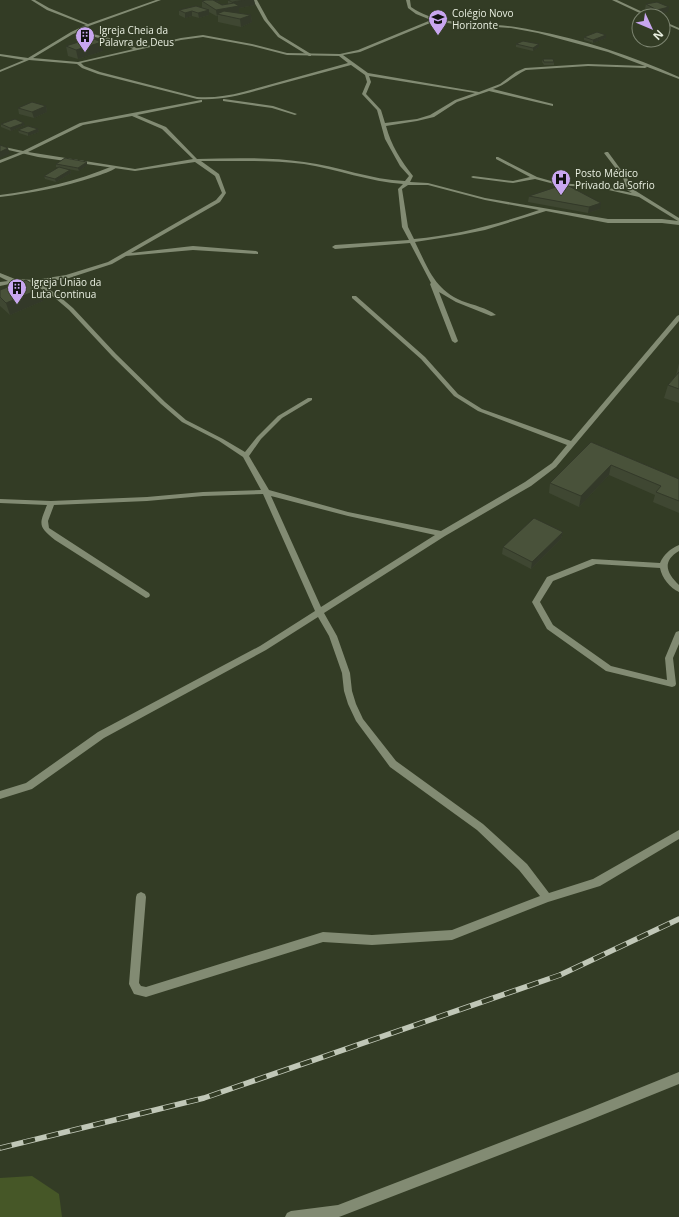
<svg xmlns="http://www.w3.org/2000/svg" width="679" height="1217" viewBox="0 0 679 1217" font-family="'Open Sans',sans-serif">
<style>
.green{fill:#465727}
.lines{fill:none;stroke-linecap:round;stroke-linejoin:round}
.lane{fill:#828b73;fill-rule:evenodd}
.street{fill:#828b73;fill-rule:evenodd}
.rail-casing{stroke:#c0c7b7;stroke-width:5.5}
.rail{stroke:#333c25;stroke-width:4;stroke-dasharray:12;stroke-linecap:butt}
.wall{fill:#3f4732}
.shaded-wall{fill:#333929}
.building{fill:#49523a;stroke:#333929}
.labels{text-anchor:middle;stroke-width:3;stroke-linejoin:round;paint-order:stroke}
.far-poi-label{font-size:10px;fill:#e9efe1;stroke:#333c25;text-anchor:start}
</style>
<rect width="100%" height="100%" fill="#333c25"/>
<path class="green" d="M32,1176L59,1194L62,1217H0V1178Z"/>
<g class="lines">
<path class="lane" d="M253,0H257L268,20L280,35L311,54V56H309L278,37L264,20Z
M84,27H86L93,34L125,42L138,49L135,50L123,44L91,36Z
M21,152L25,153L0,163V160Z
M113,166L117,167C111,172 102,174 94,177C64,187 32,193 0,197V195C39,190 77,181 113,166Z
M679,545V551C662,561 666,573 679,585V592C670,588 662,578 660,568L596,564L553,581L540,602L553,625L611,666L667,680L665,658L675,634L676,632L679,631V644L673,658L676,684L675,686L672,687L606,671L547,629L532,602L547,577L592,559L660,563C664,554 670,549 679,545Z"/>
<path class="street" d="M31,0H35L49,8L88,24L156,0H161L89,26L86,29L73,34L33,58L78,62L181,38L203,35L252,44L287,53L340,54L358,50L431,20L416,14L408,8L406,0H410L411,7C433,22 457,22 483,24C499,25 516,26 532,30C582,39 632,56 679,77V79L608,52L538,33L511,28L454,24L435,21L360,52L343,55L368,73L479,92L500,84L516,72L525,68L588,64L645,66L647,67L645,68L588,66L526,70C514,76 505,85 493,89L553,104V106L489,91L457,102L434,117L417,121L386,126C391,145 401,161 413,176L410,182L428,183L485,198L608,219H662L678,221L639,197L600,188L558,185L535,179L513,183L473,178L471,177L473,176L513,181L530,177L496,159V157H498L537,177L558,183L600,186L632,193L627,190L623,178L604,153L606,152H608L627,178L631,188L679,218V225L662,223H608L546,211L485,230L460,235L415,242C428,268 434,289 462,301C473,305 487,308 496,315L491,316L456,302L439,292L458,341L457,342L455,343L452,341L430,284L431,283L410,243L335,249L332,247L335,245L409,240L402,227L398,189L403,184C370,182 337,169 304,164C270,160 235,161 201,161L219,174L226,193L220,202L131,253L193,246L256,251L258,252V254L193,250L126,256L112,264L69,278L40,283L59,296L73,308L116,354L165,402L186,420L223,439L245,452L257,437L278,416L308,398H312V400L282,418L261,439L249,456L269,490L348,512L441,531L525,482L552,463L567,445L478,411L454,396L421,359L352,298V296H356L425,357L458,394L482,409L571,441L677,316L679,315V321L556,467L531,486L445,536L324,613L337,636L350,673L352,691L356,704L363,719L396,761L483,824L527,864L549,893L593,879L679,830V839L600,886L548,902L452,940L372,945L323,942L146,997L134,994L129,984L136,897L137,894L141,892L145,894L146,897L139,983L141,986L146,987L323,932L372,935L452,930L540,896L519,870L477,830L390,767L356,721L348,704L344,691L342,673L329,636L318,617L266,650L104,738L32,789L0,799V791L26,783L98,732L260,646L315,611L263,494L203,496L147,501L54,505L48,521L49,528L149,593L150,595L149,597L146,598L55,540C38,526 39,525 47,505L0,503V499L51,501L147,497L203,492L261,490L243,457L219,441L182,422L161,404L112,356L69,310L55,298L34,284L14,283L0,286V282L8,281L0,277V273L15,279L35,280L66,275L108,262L216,200L222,193L215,176L195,162L135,171L38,157L0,148V146L23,151L80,123L201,100H202V102L137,115L166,127L197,159C233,158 268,157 304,162C338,166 371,180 405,181L409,176L400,166L385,139L377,110L362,94L367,82L365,75L351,65C325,72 299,79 273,86C248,93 224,101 197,99L98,74L82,68L77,64L29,60L0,72V70L24,60L0,56V54L28,58L71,32L86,25L47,10ZM203,37L252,46L287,55L339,56L348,63L243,92C228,96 213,98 197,97L100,72L84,66L81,63L181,40ZM369,76L475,93L455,100L430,115L417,119L385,123L381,110L366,94L371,82ZM132,116L162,129L193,159L135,169L28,152L83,125ZM408,185H428L485,200L539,210C499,224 457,235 414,239L408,227L402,189ZM271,496L348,516L435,535L321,607Z
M612,0H617L651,16H646Z
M663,21L679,28V30L663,23Z
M224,99L273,106L297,114L295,115L272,108L223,101V99Z
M679,1072V1084L585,1122L339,1217H285L287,1213L291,1211L338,1205L585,1110Z"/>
<defs>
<path id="rail" d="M0,1148L204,1098L560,975L679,919"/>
</defs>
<use href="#rail" class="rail-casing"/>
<use href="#rail" class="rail"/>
</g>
<path class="wall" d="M206,0H220V1L215,2L222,5L228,4V0H254L255,5L239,8V13H238L251,15L252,22L241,27L218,22V17L209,12V15L199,18L192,16L185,18L179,15V10L202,8V1Z
M646,4L668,12L656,15L645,9Z
M606,35V38L593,43L584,40V37Z
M516,44H539V47L533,51L516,47Z
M66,46L103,51L78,59L68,56Z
M543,59L554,62V65H544L542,62Z
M46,106L47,112L34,118L19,114L18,108Z
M1,124L25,125L11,131L1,127Z
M38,129L39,132L28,136L19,133L18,130Z
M56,164L87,165L79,171L56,167Z
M70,170L71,173L56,182L45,179L44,176Z
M529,196L600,209L588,213L528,202Z
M0,290L43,301L10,315L0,306Z
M679,363V403L664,398L668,385L676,375Z
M591,442L679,479V513L653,502L655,495L609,475L579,507L549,493L550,483Z
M563,532L561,539L531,569L502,554L503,547Z"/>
<path class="shaded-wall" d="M213,0H220V1L213,2Z
M245,0H254L255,5L239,8V13L224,16L217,14L218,17H217L216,10L233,7L232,2Z
M669,7L668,12L656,15L657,10Z
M209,10V15L199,18L198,13Z
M192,11V16L185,18V13Z
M251,15L252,22L241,27L240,19Z
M606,35V38L593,43V40Z
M102,42L103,51L78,59L76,50Z
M539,44V47L533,51V48Z
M46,106L47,112L34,118L32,112Z
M24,123L25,125L11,131L10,128Z
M38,129L39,132L28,136V133Z
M8,148L10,154L0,158V152Z
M87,162V165L79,171L78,168Z
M70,170L71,173L56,182L55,179Z
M601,203L600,209L588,213L589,207Z
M40,289L43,301L10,315L6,303Z
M611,465L609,475L579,507L581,496Z
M563,532L561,539L531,569L532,562Z"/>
<path class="building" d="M206,0H213L222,5L234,3L239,6L216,10L202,1Z
M228,0H245L232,2Z
M657,2L669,7L657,10L646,4Z
M196,6L209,10L198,13L192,11L185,13L179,10Z
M224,11L251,15L240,19L217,14Z
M597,32L606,35L593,40L584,37Z
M91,38L102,42L76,50L66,46Z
M523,41L539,44L533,48L516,44Z
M543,59H553L554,62H544Z
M32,102L46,106L32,112L18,108Z
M15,119L24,123L10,128L1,124Z
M28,126L38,129L28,133L18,130Z
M0,145L8,148L0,152Z
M65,158L87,162L78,168L56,164Z
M59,167L70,170L55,179L44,176Z
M565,184L601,203L589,207L529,196Z
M26,280L40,289L6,303L0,297V290Z
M679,372V389L668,385Z
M591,442L679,479V501L656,492L661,486L611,465L581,496L550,483Z
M534,518L563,532L532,562L503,547Z"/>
<defs>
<symbol id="university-pin" viewBox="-11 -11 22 30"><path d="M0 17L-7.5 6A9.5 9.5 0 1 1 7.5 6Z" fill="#c8a6ef" stroke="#333c25"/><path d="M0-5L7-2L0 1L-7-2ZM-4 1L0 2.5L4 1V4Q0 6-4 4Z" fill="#111"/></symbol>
<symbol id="building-pin" viewBox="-11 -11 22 30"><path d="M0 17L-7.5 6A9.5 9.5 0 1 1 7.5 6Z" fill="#c8a6ef" stroke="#333c25"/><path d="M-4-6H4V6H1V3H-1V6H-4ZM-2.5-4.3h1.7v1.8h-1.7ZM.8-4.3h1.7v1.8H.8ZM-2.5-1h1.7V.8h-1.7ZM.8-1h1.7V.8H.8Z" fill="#111"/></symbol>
<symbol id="hospital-pin" viewBox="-11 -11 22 30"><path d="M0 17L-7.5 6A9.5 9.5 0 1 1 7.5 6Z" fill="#c8a6ef" stroke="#333c25"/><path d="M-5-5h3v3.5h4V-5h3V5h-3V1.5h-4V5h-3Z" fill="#111"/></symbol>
</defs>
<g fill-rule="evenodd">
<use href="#university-pin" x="427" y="8" width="22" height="30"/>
<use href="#building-pin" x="74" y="25" width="22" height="30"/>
<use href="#hospital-pin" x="550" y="168" width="22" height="30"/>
<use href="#building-pin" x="6" y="277" width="22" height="30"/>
</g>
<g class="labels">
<g class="far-poi-label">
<text x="452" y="17">Colégio Novo<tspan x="452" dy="12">Horizonte</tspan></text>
<text x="99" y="34">Igreja Cheia da<tspan x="99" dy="12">Palavra de Deus</tspan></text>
<text x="575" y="177">Posto Médico<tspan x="575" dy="12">Privado da Sofrio</tspan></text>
<text x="31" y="286">Igreja União da<tspan x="31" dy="12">Luta Continua</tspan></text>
</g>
</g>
<g transform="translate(651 28) rotate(134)"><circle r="19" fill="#333c25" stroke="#7c8470"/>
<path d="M0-3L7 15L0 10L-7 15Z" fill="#c8a6ef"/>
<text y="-6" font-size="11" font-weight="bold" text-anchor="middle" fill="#e9efe1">N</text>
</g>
</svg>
